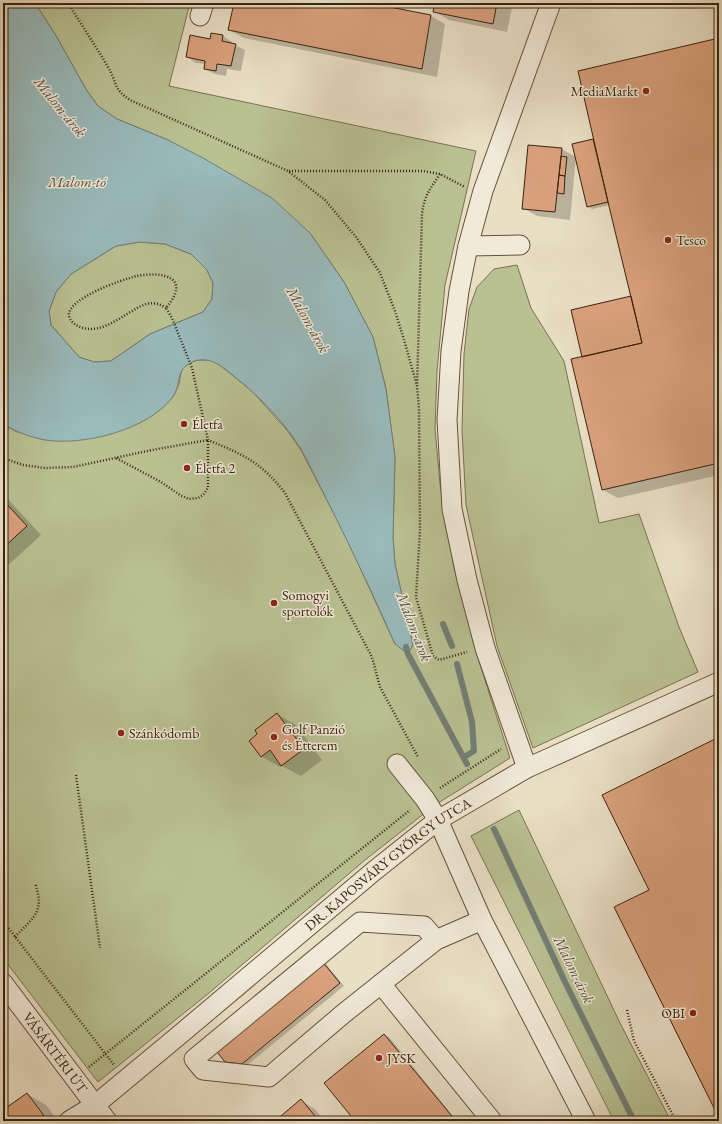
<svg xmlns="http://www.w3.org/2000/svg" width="722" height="1124" viewBox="0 0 722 1124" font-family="'EB Garamond',serif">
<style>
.green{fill:#b9c193;stroke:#7a7250}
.water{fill:#99bbbc;stroke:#737e76;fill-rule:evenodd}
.shadow{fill:#0003}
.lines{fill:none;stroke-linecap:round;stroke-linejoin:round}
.stream{stroke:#737e76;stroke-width:6}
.building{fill:#d9a17d;stroke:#3b230d}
.minor-casing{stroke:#66523b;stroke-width:21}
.path{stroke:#3b230d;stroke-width:2.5;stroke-dasharray:1 2;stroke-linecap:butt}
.minor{stroke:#f1ead9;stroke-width:19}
.poi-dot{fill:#8f2418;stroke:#f1ead9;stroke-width:1.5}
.labels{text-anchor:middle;stroke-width:3;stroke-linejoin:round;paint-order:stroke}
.poi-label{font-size:14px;fill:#3b230d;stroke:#f1ead9;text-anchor:start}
.street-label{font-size:14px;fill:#3b230d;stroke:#f1ead9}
.water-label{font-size:15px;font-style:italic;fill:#575142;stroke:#f1ead9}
</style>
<rect width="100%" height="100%" fill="#e9dfc5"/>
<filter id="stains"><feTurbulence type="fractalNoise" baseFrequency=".005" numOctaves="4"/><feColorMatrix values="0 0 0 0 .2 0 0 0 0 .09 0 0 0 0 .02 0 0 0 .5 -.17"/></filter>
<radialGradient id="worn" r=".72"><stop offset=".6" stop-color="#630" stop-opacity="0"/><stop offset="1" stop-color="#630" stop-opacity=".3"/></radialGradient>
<path class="green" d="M35,3H190L169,86L476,151L445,285L437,371L435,429L440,484L454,568L476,652L510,758L435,805L365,860L209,993L98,1082L3,958V424L17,432L139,423L160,410L173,397L179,384L181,372L184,365L198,360H211L221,366L252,391L287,430L301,450L345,535L395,644L413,645L395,564L393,538L395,457L386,389L373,337L344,282L310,233L168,140L117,119L98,106L87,91L55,34Z
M140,242L165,244L191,254L207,270L213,283L212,299L203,312L150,334L111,361L94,362L79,357L51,325L49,311L56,292L71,274L116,246Z
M517,265L531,308L564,361L599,523L639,514L679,627L698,672L533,748L497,646L466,505L462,430L464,354L469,309L477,287L494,269Z
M519,810L620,1023L671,1121H614L471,836Z"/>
<path class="water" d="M3,3H35L55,34L87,91L98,106L117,119L168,140L203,158L272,198L310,233L344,282L373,337L386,389L395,457L393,538L395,564L413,645L408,654L395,644C375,599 354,554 332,510C322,491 313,471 302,451C287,425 259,396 236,378C225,369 214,358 199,360C196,360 193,361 191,363C175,369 182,385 172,398C147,430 84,446 45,440C30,437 16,432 3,424ZM140,242L165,244L191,254L207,270L213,283L212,299L203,312L150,334L111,361L94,362L79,357L51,325L49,311L56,292L71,274L116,246Z"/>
<path class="shadow" d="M235,3H364L431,16L445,24L437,77L244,38L229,30Z
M436,3H513L507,32L449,20L435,12Z
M223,36L232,42V44L245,50L241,71L227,69L226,76L215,74L205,69L206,64L196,63L187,57L211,40Z
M719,39V475L618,498L603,490L573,360L585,357L632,297L610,205L592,209L588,206L593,140L596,142Z
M561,149L576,157L570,220L537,216L523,208Z
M3,494L41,535L3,570Z
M277,714L296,725L322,760L301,776L282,766L280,767L261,756Z
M321,961L326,964L344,986L246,1066L231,1064L226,1061Z
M384,1035L389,1037L457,1121H356Z
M27,1094L46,1105L58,1121H3V1111Z
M301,1101L315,1109L325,1121H276Z"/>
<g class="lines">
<path class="stream" d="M443,624L452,646
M406,647L408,654L467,764
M457,664L472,722L474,751L464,757
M494,829L565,982L634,1121"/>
</g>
<path class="building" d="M234,3H369L431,15L422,69L228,30Z
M435,3H497L493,24L433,12Z
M211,33L223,35L222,41L236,44L231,66L217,64L216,71L204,69L205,61L186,57L190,35L210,39Z
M719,38V463L602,490L571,359L642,343L608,202L578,71Z
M593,139L608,202L587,207L572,144Z
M528,145L562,148L555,212L522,209Z
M561,156L567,157L565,176L559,175Z
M559,175L565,176L564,194L557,193Z
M631,296L642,343L582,357L571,310Z
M3,500L27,526L3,548Z
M277,713L304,749L281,766L270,750L261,757L249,741L257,734L255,730Z
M719,737V1118L614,907L649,890L602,795Z
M321,960L340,983L242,1064L225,1062L214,1048Z
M384,1034L456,1121H355L324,1083Z
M27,1093L48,1121H3V1110Z
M301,1099L319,1121H275Z"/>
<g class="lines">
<defs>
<g id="minor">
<path d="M200,16L204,3"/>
<path d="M468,246L520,245"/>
<path d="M397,764L425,799L438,820L482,920L586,1121"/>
<path d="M527,768L485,648L467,580L452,509L447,420L451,351L459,291L468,246L483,191L551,3"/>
<path d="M436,940L424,926L360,922L194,1059L203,1070L269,1077L343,1014L436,940L482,920"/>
<path id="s1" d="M3,983L107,1121"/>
<path d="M381,984L492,1121"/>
<path id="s2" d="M69,1121L95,1105L177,1037L374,871L438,820L527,768L719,682"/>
</g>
</defs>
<use href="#minor" class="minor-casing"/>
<path class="path" d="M68,3C81,24 95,45 108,67C117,82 113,89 130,100L288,171L325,200L356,237L380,273L395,311L405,343L417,386
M289,171H423L440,174L465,187
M440,174C430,189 424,196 422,214L417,386L419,409L420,530L416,597L433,656L439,660L467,652
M166,308C160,304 154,302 146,304C124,312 101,339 76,325C73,323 70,320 69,316C66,299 123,279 137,276C163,271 192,277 166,308L172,318L192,368L208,440C244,455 261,462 285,493L372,657L380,687L418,757
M3,458L23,465L45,468L73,467L152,450L208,440V488L203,495L198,498L189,499L180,495L161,482L116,458
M76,775L100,948
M440,788L501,749
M3,921L114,1065
M15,937C34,916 45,913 35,883
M627,1010L634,1041L676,1121
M89,1067L410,810"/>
<use href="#minor" class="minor"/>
</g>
<g class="poi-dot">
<circle cx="646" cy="91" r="4"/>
<circle cx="668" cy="240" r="4"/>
<circle cx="184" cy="424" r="4"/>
<circle cx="187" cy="468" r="4"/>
<circle cx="274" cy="603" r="4"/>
<circle cx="121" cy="733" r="4"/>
<circle cx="274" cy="737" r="4"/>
<circle cx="693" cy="1013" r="4"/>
<circle cx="379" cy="1058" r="4"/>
</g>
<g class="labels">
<g class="poi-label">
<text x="638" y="96" text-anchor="end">MediaMarkt</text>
<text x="676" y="245">Tesco</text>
<text x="192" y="429">Életfa</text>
<text x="195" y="473">Életfa 2</text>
<text x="282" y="600">Somogyi<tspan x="282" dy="16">sportolók</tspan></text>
<text x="282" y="734">Golf Panzió<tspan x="282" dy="16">és Étterem</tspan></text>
<text x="129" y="738">Szánkódomb</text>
<text x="685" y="1018" text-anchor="end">OBI</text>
<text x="387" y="1063">JYSK</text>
</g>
<g class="street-label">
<text dy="5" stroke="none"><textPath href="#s2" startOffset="410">DR. KAPOSVÁRY GYÖRGY UTCA</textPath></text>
<text dy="5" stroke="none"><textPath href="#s1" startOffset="87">VÁSÁRTÉRI ÚT</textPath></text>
</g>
<g class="water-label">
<text transform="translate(60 107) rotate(51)" y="5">Malom-árok</text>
<text x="77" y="187">Malom-tó</text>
<text transform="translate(308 320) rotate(61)" y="5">Malom-árok</text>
<text transform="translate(414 627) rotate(69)" y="5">Malom-árok</text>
<text transform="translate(574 970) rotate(64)" y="5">Malom-árok</text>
</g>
</g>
<rect width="722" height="1124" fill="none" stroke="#e9dfc5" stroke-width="16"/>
<rect x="4" y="4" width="714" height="1116" fill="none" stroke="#3b230d" stroke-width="2"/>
<rect x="8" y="8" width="706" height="1108" fill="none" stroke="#3b230d"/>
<rect width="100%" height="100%" filter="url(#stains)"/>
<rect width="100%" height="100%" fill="url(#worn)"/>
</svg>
